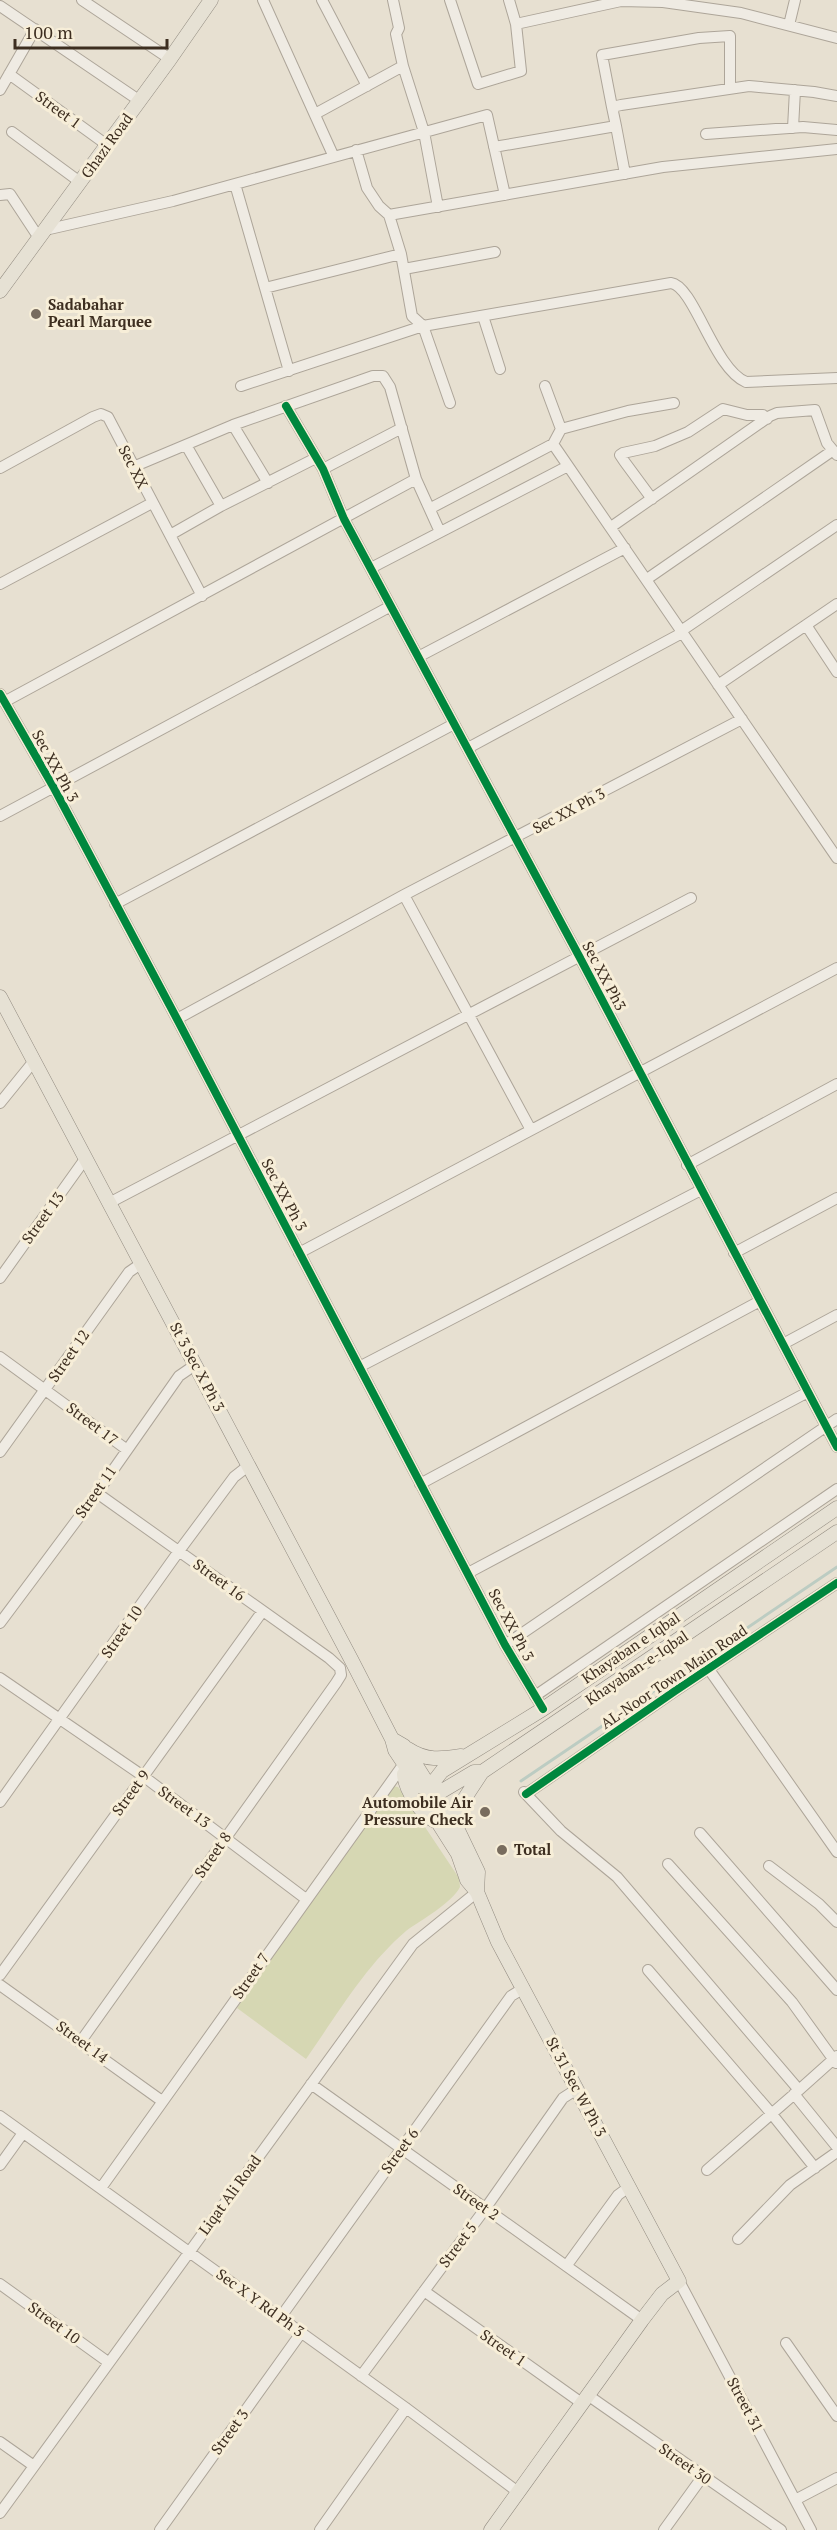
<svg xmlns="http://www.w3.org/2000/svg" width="837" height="2530" viewBox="0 0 837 2530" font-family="'PT Serif',serif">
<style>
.green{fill:#d6d7b3}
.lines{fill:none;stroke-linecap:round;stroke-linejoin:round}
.stream{stroke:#bcccc2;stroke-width:3}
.minor-casing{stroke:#ada599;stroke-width:12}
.major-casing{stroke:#928b80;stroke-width:15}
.minor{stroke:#efebe3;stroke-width:10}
.major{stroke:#e6e1d4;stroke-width:14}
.cycleway-casing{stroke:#f7eed8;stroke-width:11}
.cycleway{stroke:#00873e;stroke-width:8}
.poi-dot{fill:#786c5e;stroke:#f7eed8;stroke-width:2}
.labels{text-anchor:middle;stroke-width:6;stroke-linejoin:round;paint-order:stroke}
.street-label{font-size:15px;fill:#3d2e20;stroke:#f7eed8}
.poi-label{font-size:15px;font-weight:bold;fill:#3d2e20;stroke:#f7eed8;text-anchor:start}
</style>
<rect width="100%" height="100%" fill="#e7e0d1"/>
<path class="green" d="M392,1786L398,1787L401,1791L459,1878L460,1887C452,1903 421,1920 406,1931C365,1966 337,2015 306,2059L237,2008Z"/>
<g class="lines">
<path class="stream" d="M521,1781L837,1567"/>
<defs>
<path id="minor" d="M82,0L170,59
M263,0L333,155
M322,0L367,86
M393,0L399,28L396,34L403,66
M450,0L478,84L521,71L516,24L509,0
M663,0V2L741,13L837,38
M0,6L140,101
M516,24L621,1L663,2
M789,25L795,0
M9,74L107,145
M0,90L35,29
M612,107L602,55L699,38L730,36V89
M315,114L403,66L424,132L438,207
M616,126L625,174
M793,128L795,90
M12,132L80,182
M706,134L803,127L837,130
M494,147L616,126L612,107L621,105L749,86L814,92L837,96
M356,150L367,188L379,206L389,215L401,254L412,316L423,326L450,403
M235,184L289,371
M0,195L10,194L39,238
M389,215L663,167L837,149
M45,230L173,201L487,115L505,195
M404,269L495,252
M265,288L401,254
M483,316L500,369
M241,386L423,326L671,283C694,286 714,369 746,382L837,378
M286,406L323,469L344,519L579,956L837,1447
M233,425L268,483
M561,429L628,411L674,403
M553,444L837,858
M186,445L221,506
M133,467L233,425L373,376H383L390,387L416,479L440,532
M0,468L93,417L101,414L108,417L202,596
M323,469L402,428
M652,499L624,461L620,455L623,453L655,446L688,432L723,409L747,415H763L767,419
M431,508L553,444L561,429L545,386
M611,527L770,416L777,413L815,410L827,443L837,455
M170,535L221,506L316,458
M371,568L568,466
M647,579L832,451
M0,584L152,503
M806,625L837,672
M681,631L837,525
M418,657L625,548
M718,685L837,604
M0,694L54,788L177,1019L505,1645L543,1709
M4,702L416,479
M468,748L682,633
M0,816L391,606
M404,895L531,1130
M115,904L454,724
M177,1019L404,895L742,719
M0,1103L34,1061
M687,1165L837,1084
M109,1203L691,898
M299,1253L837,968
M734,1253L837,1198
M0,1278L85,1159
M783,1344L837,1315
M0,1357L126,1449
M359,1367L701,1190
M0,1452L129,1272L142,1263
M420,1484L760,1301
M97,1493L329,1658L340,1668
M468,1573L808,1392
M0,1623L97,1493L179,1376L195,1365
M505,1645L837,1419
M708,1668L837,1852
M0,1678L143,1776L306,1899
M535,1696L837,1489
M524,1792L561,1831L617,1877L799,2090L837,2056
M526,1794L675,1691L837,1583
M0,1802L179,1551L234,1477L248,1466
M700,1833L837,1990
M668,1864L792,2002L836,2063
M769,1866L819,1904L837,1922
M648,1970L771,2113L815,2168
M0,1975L262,1612
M0,1985L162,2101
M81,2041L336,1683L341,1675L340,1668
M311,2084L642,2320
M794,2094L837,2147
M0,2116L406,2408L518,2492
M0,2165L23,2133
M707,2170L799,2090
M101,2188L403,1765
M738,2239L790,2185L837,2152
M567,2265L618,2195L629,2187
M679,2281L811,2530
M0,2284L108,2362
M424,2291L583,2404
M280,2318L511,1996L524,1988
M786,2343L837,2416
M361,2376L485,2209L563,2098L577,2089
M589,2396L781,2530
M0,2442L34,2466
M795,2500L837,2478
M0,2513L413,1944L477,1892
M160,2530L301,2333
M320,2530L406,2408
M664,2530L703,2476"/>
<path id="major" d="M0,291L170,59L211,0
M0,997L352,1661L392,1739L395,1750L419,1786L442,1791L474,1772H482L837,1532
M392,1739L404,1746L449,1818L455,1824L478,1872L477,1892
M408,1749C426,1761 441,1759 461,1756
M404,1774C405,1789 422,1816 435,1821
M455,1824L461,1804L482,1772
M491,2530L642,2320L662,2294L679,2281L498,1942L477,1892L467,1880L458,1854L432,1813V1791L435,1780L442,1771L543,1709L837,1508"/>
</defs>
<use href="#minor" class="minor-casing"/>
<use href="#major" class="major-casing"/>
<use href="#minor" class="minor"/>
<use href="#major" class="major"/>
<defs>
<path id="cycleway" d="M286,406L323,469L344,519L579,956L837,1447
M0,694L54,788L177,1019L505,1645L543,1709
M526,1794L675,1691L837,1583"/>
</defs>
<use href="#cycleway" class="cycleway-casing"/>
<use href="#cycleway" class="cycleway"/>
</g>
<g class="poi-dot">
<circle cx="36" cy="314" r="6"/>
<circle cx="485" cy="1812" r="6"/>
<circle cx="502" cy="1850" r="6"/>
</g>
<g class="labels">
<g class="street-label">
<text transform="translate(58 110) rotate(36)" y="5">Street 1</text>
<text transform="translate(107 146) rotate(-54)" y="5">Ghazi Road</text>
<text transform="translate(133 467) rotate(63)" y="5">Sec XX</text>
<text transform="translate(55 766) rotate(61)" y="5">Sec XX Ph 3</text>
<text transform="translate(569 811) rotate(-28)" y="5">Sec XX Ph 3</text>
<text transform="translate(604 976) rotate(62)" y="5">Sec XX Ph3</text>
<text transform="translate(284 1195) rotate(62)" y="5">Sec XX Ph 3</text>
<text transform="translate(43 1218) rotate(-54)" y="5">Street 13</text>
<text transform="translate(69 1356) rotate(-55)" y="5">Street 12</text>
<text transform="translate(197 1367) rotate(62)" y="5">St 3 Sec X Ph 3</text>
<text transform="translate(92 1424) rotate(37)" y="5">Street 17</text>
<text transform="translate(96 1492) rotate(-55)" y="5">Street 11</text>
<text transform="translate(219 1580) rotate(36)" y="5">Street 16</text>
<text transform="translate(511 1625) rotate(62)" y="5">Sec XX Ph 3</text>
<text transform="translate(122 1632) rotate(-55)" y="5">Street 10</text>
<text transform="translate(631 1648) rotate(-34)" y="5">Khayaban e Iqbal</text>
<text transform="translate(637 1668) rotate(-34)" y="5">Khayaban-e-Iqbal</text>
<text transform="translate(674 1677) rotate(-34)" y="5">AL-Noor Town Main Road</text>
<text transform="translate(131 1793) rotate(-54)" y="5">Street 9</text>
<text transform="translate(184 1807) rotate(36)" y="5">Street 13</text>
<text transform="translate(213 1855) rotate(-55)" y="5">Street 8</text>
<text transform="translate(251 1976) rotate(-55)" y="5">Street 7</text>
<text transform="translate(82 2042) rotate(36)" y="5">Street 14</text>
<text transform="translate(576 2087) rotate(62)" y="5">St 31 Sec W Ph 3</text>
<text transform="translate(400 2151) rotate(-54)" y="5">Street 6</text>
<text transform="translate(230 2195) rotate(-54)" y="5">Liqat Ali Road</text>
<text transform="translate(476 2202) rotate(35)" y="5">Street 2</text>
<text transform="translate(458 2245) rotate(-53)" y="5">Street 5</text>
<text transform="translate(260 2303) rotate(36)" y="5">Sec X Y Rd Ph 3</text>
<text transform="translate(54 2323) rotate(36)" y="5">Street 10</text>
<text transform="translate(503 2348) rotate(35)" y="5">Street 1</text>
<text transform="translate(745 2405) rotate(62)" y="5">Street 31</text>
<text transform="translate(230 2432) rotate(-54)" y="5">Street 3</text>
<text transform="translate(685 2464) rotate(35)" y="5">Street 30</text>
</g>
<g class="poi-label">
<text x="48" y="310">Sadabahar<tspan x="48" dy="17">Pearl Marquee</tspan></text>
<text x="473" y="1808" text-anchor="end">Automobile Air<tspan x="473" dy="17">Pressure Check</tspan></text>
<text x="514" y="1855">Total</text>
</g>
</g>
<path d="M15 39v9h152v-9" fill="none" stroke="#3d2e20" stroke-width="3"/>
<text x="24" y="39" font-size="18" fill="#3d2e20" stroke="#f7eed8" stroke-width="4.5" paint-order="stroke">100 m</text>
</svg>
